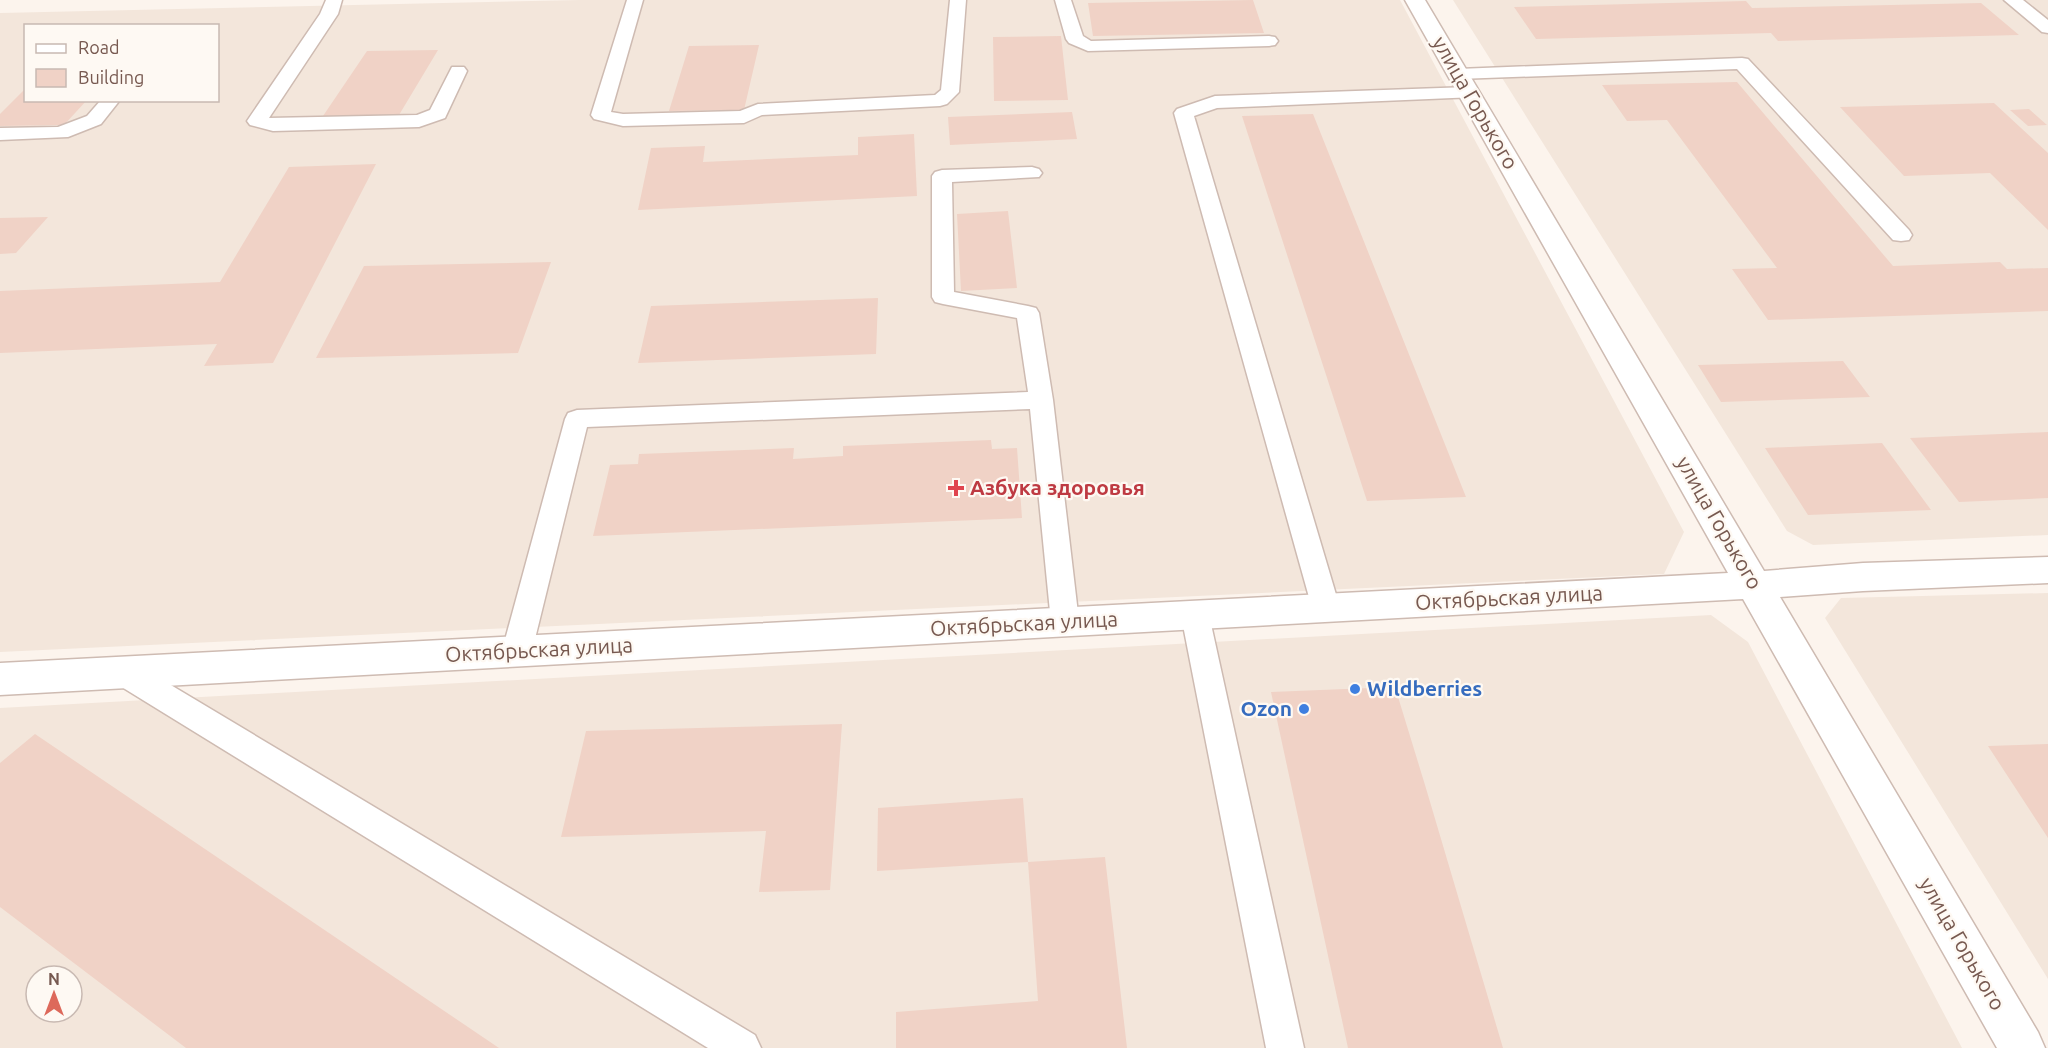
<svg xmlns="http://www.w3.org/2000/svg" width="2048" height="1048" viewBox="0 0 2048 1048" font-family="Ubuntu,sans-serif">
<style>
.residential{fill:#f3e6db;fill-rule:evenodd}
.building{fill:#f0d2c6}
.lines{fill:none;stroke-linecap:round;stroke-linejoin:round}
.lane-casing{stroke:#cebbb2;stroke-width:3}
.street-casing{stroke:#cebbb2;stroke-width:3}
.lane{fill:#fff;fill-rule:evenodd}
.street{fill:#fff;fill-rule:evenodd}
.health-dot{fill:#e0444e;stroke:#fef9f3;stroke-width:2}
.shop-dot{fill:#3f7fe0;stroke:#fef9f3;stroke-width:2}
.labels{text-anchor:middle;stroke-width:4.5;stroke-linejoin:round;paint-order:stroke}
.street-label{font-size:21px;fill:#775950;stroke:#fef9f3}
.health-label{font-size:21px;font-weight:bold;fill:#be3a42;stroke:#fef9f3;text-anchor:start}
.shop-label{font-size:21px;font-weight:bold;fill:#366cbe;stroke:#fef9f3;text-anchor:start}
</style>
<rect width="100%" height="100%" fill="#fcf4ed"/>
<path class="residential" d="M580,0H1400L1684,532L1664,574L0,652V13ZM26,26H218V100H26Z
M1453,0H2048V535L1813,545L1787,531Z
M2048,593V979L1825,618L1841,598Z
M1711,615L1748,642L1962,1048H0V708ZM36,976H72V1012H36Z"/>
<path class="building" d="M1253,0L1264,33L1093,36L1088,3Z
M1746,1L1752,8L1981,3L2019,35L1778,41L1771,33L1536,39L1514,7Z
M1061,36L1068,100L994,101L993,37Z
M759,45L744,110L669,111L689,46Z
M438,50L399,115L323,116L367,51Z
M1737,82L1893,266L2000,262L2007,269L2048,268V311L1768,320L1732,269L1777,268L1667,120L1627,121L1602,85Z
M26,88V100H87L64,125L0,126V114Z
M1994,103L2048,153V230L1990,173L1904,176L1840,107Z
M2029,109L2047,125L2028,126L2010,110Z
M1072,112L1077,139L950,145L948,117Z
M1313,114L1466,497L1367,501L1242,116Z
M914,134L917,196L638,210L651,148L705,146L703,162L858,155V137Z
M376,164L273,363L204,366L217,344L0,353V291L220,282L289,167Z
M1008,211L1017,288L961,291L957,214Z
M48,217L16,253L0,254V218Z
M551,262L518,353L316,358L364,266Z
M878,298L876,354L638,363L651,306Z
M1843,361L1870,397L1721,402L1698,365Z
M2048,432V498L1959,502L1910,438Z
M991,440L992,449L1017,448L1022,518L593,536L610,465L638,464L639,454L794,448L793,459L843,456V446Z
M1882,443L1931,510L1808,515L1765,448Z
M1395,687L1425,785L1503,1048H1348L1271,692Z
M842,724L830,890L759,892L766,831L561,837L586,731Z
M35,734L499,1048H186L0,907V763Z
M2048,744V838L1988,746Z
M1023,798L1028,862L877,871L878,808Z
M1105,857L1127,1048H896V1012L1038,1001L1028,862Z"/>
<g class="lines">
<defs>
<path id="lane" d="M326,0H342L338,14L269,118L417,115L430,110L452,67H464L467,71L445,118L419,127L273,131L250,125L247,121L320,14Z
M627,0H643L611,112L623,114L740,111L758,104L935,95L941,90L950,0H966L959,92L947,104L940,106L762,115L744,123L623,126L594,119L591,115Z
M1055,0H1071L1083,36L1091,41L1269,36L1275,37L1278,41L1275,45L1269,46L1088,51L1069,43L1066,39Z
M2004,0H2023L2048,20V33L2042,32Z
M1742,58L1748,59L1909,230L1912,235L1909,240L1901,241L1893,240L1737,69L1458,79L1452,78L1449,74L1452,70L1458,69Z
M1469,87L1476,89L1478,93L1476,97L1217,108L1194,116L1340,608L1336,616L1326,620L1316,616L1312,608L1174,113L1177,109L1215,96Z
M101,100H120L101,124L68,137L0,140V128L58,127L87,116Z
M1032,167L1039,169L1042,173L1039,177L952,182L954,292L1028,306L1036,308L1039,313L1053,400L1079,622L1075,630L1065,634L1055,630L1051,622L1030,409L587,427L532,651L527,660L517,663L507,660L502,651L565,419L568,413L577,410L1028,392L1017,318L943,304L935,302L932,297V176L935,172L942,170Z
M1195,603L1205,607L1209,615L1304,1048H1266L1181,615L1185,607Z
M123,659L134,663L755,1035L761,1048H708L112,681L108,672L112,663Z"/>
<path id="street" d="M1405,0H1425L1764,571L1863,563L2048,557V583L1863,591L1780,597L2038,1032L2045,1048H1997L1743,599L0,695V663L1728,573Z"/>
</defs>
<use href="#lane" class="lane-casing"/>
<use href="#street" class="street-casing"/>
<use href="#lane" class="lane"/>
<use href="#street" class="street"/>
</g>
<path class="health-dot" d="M953 479h6v6h6v6h-6v6h-6v-6h-6v-6h6z"/>
<g class="shop-dot">
<circle cx="1355" cy="689" r="6"/>
<circle cx="1304" cy="709" r="6"/>
</g>
<g class="labels">
<g class="street-label">
<text transform="translate(1475 103) rotate(60)" y="7">улица Горького</text>
<text transform="translate(1719 523) rotate(60)" y="7">улица Горького</text>
<text transform="translate(1509 598) rotate(-3)" y="7">Октябрьская улица</text>
<text transform="translate(1024 624) rotate(-3)" y="7">Октябрьская улица</text>
<text transform="translate(539 650) rotate(-3)" y="7">Октябрьская улица</text>
<text transform="translate(1962 944) rotate(60)" y="7">улица Горького</text>
</g>
<g class="health-label">
<text x="970" y="495">Азбука здоровья</text>
</g>
<g class="shop-label">
<text x="1367" y="696">Wildberries</text>
<text x="1292" y="716" text-anchor="end">Ozon</text>
</g>
</g>
<rect x="24" y="24" width="195" height="78" fill="#fef9f3" stroke="#c8b9b2" stroke-width="1.5"/>
<rect x="36" y="44" width="30" height="9" fill="#ffffff" stroke="#c8b9b2" stroke-width="1.5"/>
<text x="78" y="54" font-size="18" fill="#775950">Road</text>
<rect x="36" y="69" width="30" height="18" fill="#f0d2c6" stroke="#c8b9b2" stroke-width="1.5"/>
<text x="78" y="84" font-size="18" fill="#775950">Building</text>
<g transform="translate(54 994)"><circle r="28" fill="#fef9f3" stroke="#c8b9b2" stroke-width="1.5"/>
<path d="M0-4.5L10 22L0 15L-10 22Z" fill="#dd695b"/>
<text y="-9" font-size="16" font-weight="bold" text-anchor="middle" fill="#775950">N</text>
</g>
</svg>
